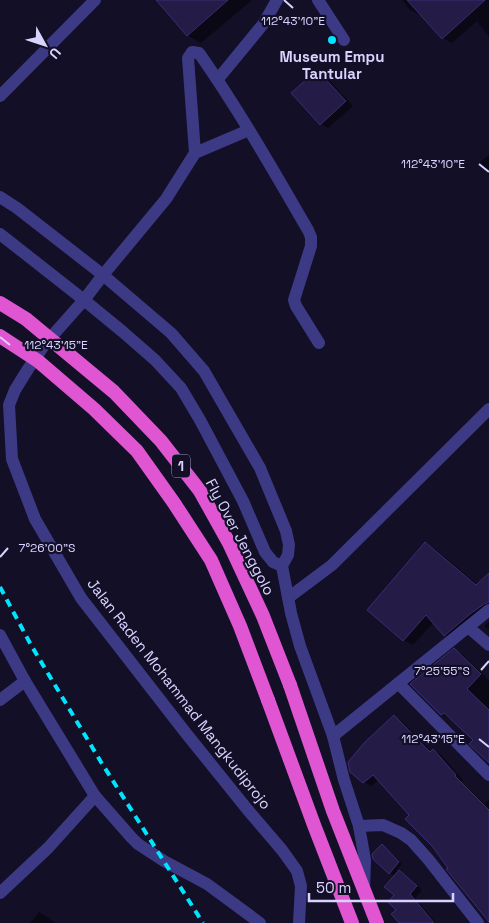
<svg xmlns="http://www.w3.org/2000/svg" width="489" height="923" viewBox="0 0 489 923" font-family="'Space Grotesk',sans-serif">
<style>
.shadow{fill:#0007}
.building{fill:#241b47;stroke:#3b2d73}
.lines{fill:none;stroke-linecap:round;stroke-linejoin:round}
.minor{stroke:#3d3a85;stroke-width:12}
.tertiary{stroke:#3d3a85;stroke-width:12}
.trunk{stroke:#e055d1;stroke-width:14}
.rail{stroke:#00e5ff;stroke-width:4;stroke-dasharray:8 6;stroke-linecap:butt}
.trunk-bridge{stroke:#e055d1;stroke-width:14}
.ticks{fill:none;stroke:#d9d4ff;stroke-width:2}
.poi-dot{fill:#00e5ff;stroke:#130f26;stroke-width:2}
.labels{text-anchor:middle;stroke-width:4.5;stroke-linejoin:round;paint-order:stroke}
.shield{fill:#130f26;stroke:#9e99be;stroke-width:1}
.shield-label{font-size:14px;font-weight:bold;fill:#d9d4ff}
.poi-label{font-size:15px;font-weight:bold;fill:#d9d4ff;stroke:#130f26}
.street-label{font-size:15px;fill:#d9d4ff;stroke:#130f26}
.ticks-label{font-size:12px;text-anchor:middle;fill:#d9d4ff;stroke:#130f26;stroke-width:4.5;stroke-linejoin:round;paint-order:stroke}
</style>
<rect width="100%" height="100%" fill="#130f26"/>
<path class="shadow" d="M158,0H252L201,43L187,35Z
M402,0H489V37L477,21L452,43L443,38L421,14L420,15L410,10Z
M317,71L325,76L353,106L328,128L321,124Z
M489,155V175L480,162Z
M426,543L435,549L478,585L489,575V613L455,640L445,635L434,622L413,645L404,640Z
M489,622V630L484,626Z
M455,650L462,654L489,680V762L475,740L451,717L449,719L442,714L412,684Z
M395,716L402,721L432,752L434,751L441,755L463,780L461,781L485,804L489,800V917L410,815L379,780L371,786L364,782L352,772Z
M385,848L402,864L397,870L405,875L422,890L415,898L436,923H401L396,895L395,876L390,873Z
M39,912L49,918L55,923H30Z"/>
<path class="building" d="M156,0H228L187,36Z
M407,0H485L442,39Z
M317,70L346,101L320,125L291,93Z
M425,542L476,585L489,573V602L484,604L470,614L444,636L426,615L403,641L367,610Z
M454,648L481,674L467,689L489,710V763L469,744L473,740L444,713L441,715L410,684Z
M394,715L430,752L433,749L456,775L455,776L489,810V922L446,869L448,868L432,846L405,819L409,815L373,775L363,783L350,772L348,762L365,742Z
M382,844L399,862L389,874L373,859L372,854Z
M399,870L417,886L410,894L434,923H399L391,914L396,910L388,902L394,895L384,887Z"/>
<g class="lines">
<path class="minor" d="M318,0L344,40
M218,79L264,23L277,0
M0,96L95,0
M195,153L249,130
M103,275L166,199L195,153L188,58L192,52L199,53C239,110 273,170 308,230L311,237V246L294,300L296,306L319,343
M288,598L332,565L489,409
M468,627L489,645
M398,683L489,775
M0,700L25,681
M333,736L489,610
M359,826L383,825L401,833L411,840L428,859L478,923
M0,893L48,848L95,796"/>
<path class="tertiary" d="M0,197L17,208L103,275L171,333L204,371L260,468L286,531L289,545L288,555L282,566
M0,234L84,300L123,332L155,360L181,388L200,420L243,501L265,552L273,562L282,566L291,613L300,646L333,736L344,780L359,826L365,860L364,889
M103,275L84,300L45,344L28,369L15,390L9,405L12,459L35,519L81,598L185,732L247,809L282,850L297,871L301,886L299,923
M0,635L25,681L95,796L131,837L138,844L164,861L207,884L260,923"/>
<path class="trunk" d="M290,685L333,811L377,923
M268,700L314,825L352,923"/>
<path class="rail" d="M0,587L31,645L101,762L203,923"/>
<path class="trunk-bridge" d="M0,303L26,319L114,392L161,441L200,491L229,543L263,616L290,685
M0,336L38,361L94,409L137,451L174,503L211,560L240,626L268,700"/>
</g>
<path class="ticks" d="M284,0L293,8M479,164L489,172M0,337L10,345M0,557L8,548M481,670L489,661M479,739L489,747"/>
<circle class="poi-dot" cx="332" cy="40" r="5"/>
<g class="labels">
<rect class="shield" x="172" y="454.5" width="18" height="23" rx="4"/>
<g class="shield-label">
<text x="181" y="471">1</text>
</g>
<g class="poi-label">
<text x="332" y="62">Museum Empu<tspan x="332" dy="17">Tantular</tspan></text>
</g>
<g class="street-label">
<text transform="translate(240 537) rotate(62)" y="5">Fly Over Jenggolo</text>
<text transform="translate(179 694) rotate(52)" y="5">Jalan Raden Mohammad Mangkudiprojo</text>
</g>
</g>
<g class="ticks-label">
<text x="293" y="25">112°43'10"E</text>
<text x="433" y="168">112°43'10"E</text>
<text x="56" y="349">112°43'15"E</text>
<text x="47" y="552">7°26'00"S</text>
<text x="442" y="675">7°25'55"S</text>
<text x="433" y="743">112°43'15"E</text>
</g>
<g transform="translate(45 45) rotate(130)" stroke="#130f26" stroke-width="4" paint-order="stroke">
<path d="M0-4L9 19L0 12L-9 19Z" fill="#d9d4ff"/>
<text y="-8" font-size="14" font-weight="bold" text-anchor="middle" fill="#d9d4ff">U</text>
</g>
<path d="M309 893v8h144v-8" fill="none" stroke="#d9d4ff" stroke-width="2.5"/>
<text x="316" y="893" font-size="15" fill="#d9d4ff" stroke="#130f26" stroke-width="4" paint-order="stroke">50 m</text>
</svg>
